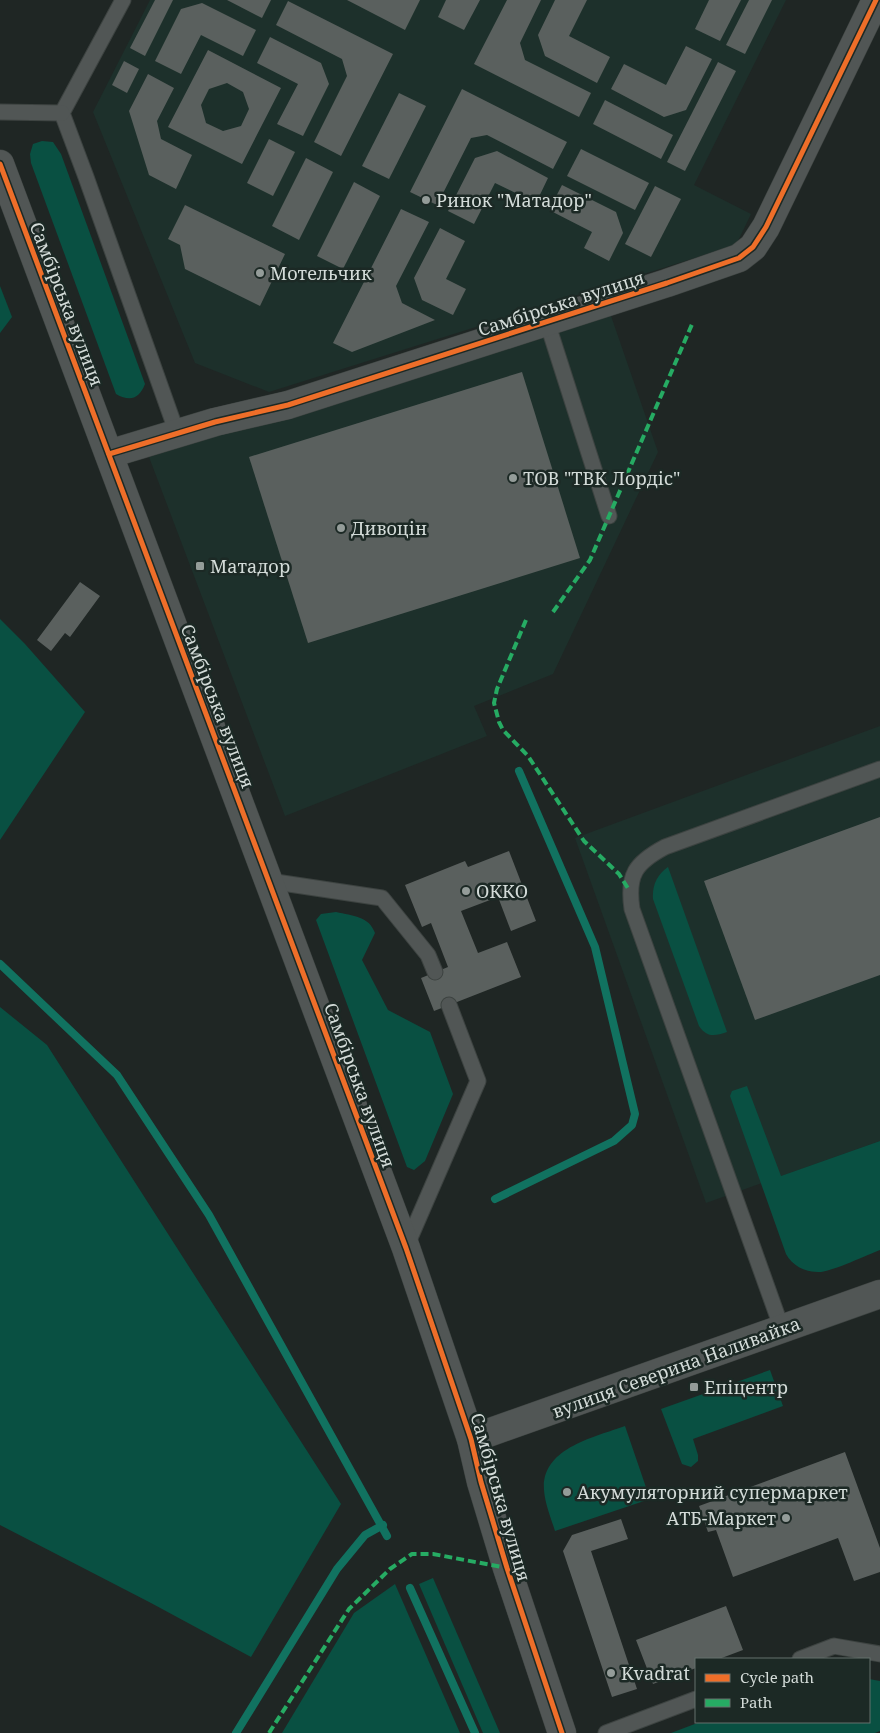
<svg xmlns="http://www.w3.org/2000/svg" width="880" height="1733" viewBox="0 0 880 1733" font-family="'Noto Serif',serif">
	<rect width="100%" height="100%" fill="#1f2624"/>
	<g fill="#1d302b">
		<polygon points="150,0 786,0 694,185 751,214 736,245 269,392 195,363 93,112"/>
		<polygon points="610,313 658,452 553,674 474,706 487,736 285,816 149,457"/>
		<polygon points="880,726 880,1141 706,1203 575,838"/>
	</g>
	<g fill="#095042">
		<path d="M42,141L53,142L61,154L145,384C139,399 130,402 116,394L31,163L30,154L33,144Z"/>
		<polygon points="0,286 12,317 0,333"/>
		<polygon points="0,619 25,644 85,712 0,840"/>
		<path d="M668,867L727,1032C715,1036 707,1038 699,1026L653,899C652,885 657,875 668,867Z"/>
		<path d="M336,912C353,916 369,916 375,933L362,960L388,1010L430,1032L453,1094L425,1161L414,1170L407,1167L316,920L321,914Z"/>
		<polygon points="0,1007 47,1045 341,1504 251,1657 151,1603 0,1525"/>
		<path d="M747,1086L781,1176L880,1141V1250C867,1255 829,1273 818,1272C804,1272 792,1265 786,1254L730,1096L732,1091Z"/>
		<polygon points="770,1370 783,1406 693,1439 698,1455 698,1461 691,1467 682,1464 661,1409"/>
		<path d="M625,1426L650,1499L555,1531C551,1518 545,1504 544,1490C541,1448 595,1437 625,1426Z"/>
		<polygon points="433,1578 500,1733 483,1733 419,1584"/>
		<polygon points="395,1584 460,1733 282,1733 354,1613"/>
		<polygon points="869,1679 880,1681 880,1731 875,1733 671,1733 700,1722 869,1722"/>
	</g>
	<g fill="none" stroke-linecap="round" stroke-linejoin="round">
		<g stroke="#117260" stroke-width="8">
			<polyline points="0,964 117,1075 209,1215 387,1536"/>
			<polyline points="495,1199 614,1141 632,1125 635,1114 595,947 519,771"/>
			<polyline points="410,1588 475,1733"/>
			<polyline points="236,1733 337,1569 365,1535 383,1525"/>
		</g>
	</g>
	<g fill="#5a605e" fill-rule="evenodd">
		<polygon points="155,0 173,0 145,56 130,48"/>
		<polygon points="227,0 271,0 262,18"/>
		<polygon points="347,0 420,0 405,30"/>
		<polygon points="446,0 480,0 464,30 438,17"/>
		<polygon points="507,0 541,0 520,43 525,60 591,93 579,117 474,64"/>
		<polygon points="555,0 587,0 569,36 610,57 597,83 545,56 538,35"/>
		<polygon points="709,0 741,0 720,41 695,29"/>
		<polygon points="749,0 772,0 745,54 726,45"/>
		<polygon points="288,1 393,54 341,156 314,142 347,76 342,59 276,25"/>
		<polygon points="202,3 256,30 243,56 201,35 181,74 155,61 181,9"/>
		<polygon points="270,37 321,63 329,84 303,136 277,124 298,84 257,63"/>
		<polygon points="686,46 712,59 686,110 664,117 611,89 624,64 666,85"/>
		<path d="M208,50L281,88L242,164L168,127ZM227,83L243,92L249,109L241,126L223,131L206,123L201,105L209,89Z"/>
		<polygon points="124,61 139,69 127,93 112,85"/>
		<polygon points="718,62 736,71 685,171 667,162"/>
		<polygon points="148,74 174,88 157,121 161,139 192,155 176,189 149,175 129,111"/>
		<polygon points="462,89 567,142 553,169 487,135 471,138 437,205 410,192"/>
		<polygon points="399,93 426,106 389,179 362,166"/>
		<polygon points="605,100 673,135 661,159 593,124"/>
		<polygon points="269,139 295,152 273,196 247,183"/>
		<polygon points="581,149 649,183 635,210 567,176"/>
		<polygon points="497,151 548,178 536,203 495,183 474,224 448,211 475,158"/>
		<polygon points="306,158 333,172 299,240 272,226"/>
		<polygon points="354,182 380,196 343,269 317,256"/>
		<polygon points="562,185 616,212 623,233 609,261 584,248 592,232 549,210"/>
		<polygon points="655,186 681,199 651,257 625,244"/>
		<polygon points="185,205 285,254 260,306 185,269 180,245 168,239"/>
		<polygon points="401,209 429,222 396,286 402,303 435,320 352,352 333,343"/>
		<polygon points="440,228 465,241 446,279 466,289 453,315 422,300 414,278"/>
		<polygon points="522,372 580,558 308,643 249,457"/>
		<polygon points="80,582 100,596 70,637 65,633 51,651 37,640"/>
		<polygon points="880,817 880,975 755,1020 704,881"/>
		<polygon points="509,851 536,921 511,931 498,897 461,911 478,953 507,942 521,977 434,1011 421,978 448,967 431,923 422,927 405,885 465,861 468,867"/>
		<polygon points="845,1452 880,1548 880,1572 854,1581 838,1538 733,1577 716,1530 708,1532 699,1506"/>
		<polygon points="621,1519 628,1539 591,1551 637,1689 612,1697 563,1551 572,1535"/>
		<polygon points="726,1606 743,1650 719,1659 696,1659 696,1668 653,1684 636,1640"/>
	</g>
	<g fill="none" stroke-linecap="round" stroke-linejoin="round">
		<g stroke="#3d4341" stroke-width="17">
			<g id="service">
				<polyline points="123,0 62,113 86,177 177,433"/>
				<polyline points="0,112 62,113"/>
				<polyline points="547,322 609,516"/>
				<polyline points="269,881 382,898 428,955 435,972"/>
				<polyline points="406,1247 478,1081 449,1005"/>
				<path d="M782,1329L632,909C627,875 635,863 665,847L880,769"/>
				<polyline points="800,1659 834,1646 880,1654"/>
				<polyline points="606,1733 696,1699"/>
			</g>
		</g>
		<g stroke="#3d4341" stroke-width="29">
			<polyline id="minor" points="109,454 215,422 288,405 667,283 739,258 753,247 766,227 876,0"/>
		</g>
		<g stroke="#3d4341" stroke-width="29">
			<polyline id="tertiary" points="471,1439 880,1294"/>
		</g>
		<g stroke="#3d4341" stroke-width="29">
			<polyline id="secondary" points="0,164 406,1248 471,1439 481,1482 507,1568 562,1733"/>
		</g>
		<use href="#service" stroke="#515655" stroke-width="15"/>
		<use href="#minor" stroke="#515655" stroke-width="28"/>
		<use href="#tertiary" stroke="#515655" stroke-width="28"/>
		<use href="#secondary" stroke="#515655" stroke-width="28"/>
		<g stroke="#26ab63" stroke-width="4" stroke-dasharray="8 4" stroke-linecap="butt">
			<polyline points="553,612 590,560 693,322"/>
			<polyline points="526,620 497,689 494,703 499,722 503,730 528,756 584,841 619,874 629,890"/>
			<polyline points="269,1733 349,1609 390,1569 412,1554 433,1554 507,1568"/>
		</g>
		<g stroke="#1c2925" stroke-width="8">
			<g id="cycleway">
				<polyline points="0,164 406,1248 471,1439 481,1482 507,1568 562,1733"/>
				<polyline points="109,454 215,422 288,405 667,283 739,258 753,247 766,227 876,0"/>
			</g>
		</g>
		<use href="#cycleway" stroke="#ee6e29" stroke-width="5"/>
	</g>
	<g fill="#949c99" stroke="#1c2925" stroke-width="2">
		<circle cx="426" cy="200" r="5"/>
		<circle cx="260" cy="273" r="5"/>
		<circle cx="513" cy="478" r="5"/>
		<circle cx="341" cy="528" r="5"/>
		<rect x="195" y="561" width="10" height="10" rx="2.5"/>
		<circle cx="466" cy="891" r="5"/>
		<rect x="689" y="1382" width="10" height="10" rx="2.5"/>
		<circle cx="567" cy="1492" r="5"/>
		<circle cx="786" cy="1518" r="5"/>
		<circle cx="611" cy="1673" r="5"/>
	</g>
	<g text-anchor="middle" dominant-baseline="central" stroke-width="5" stroke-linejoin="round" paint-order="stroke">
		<g font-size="18" fill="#d3dbd8" stroke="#1c2925" text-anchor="start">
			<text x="436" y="200">Ринок "Матадор"</text>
			<text x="270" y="273">Мотельчик</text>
			<text x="523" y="478">ТОВ "ТВК Лордіс"</text>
			<text x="351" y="528">Дивоцін</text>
			<text x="210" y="566">Матадор</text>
			<text x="476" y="891">ОККО</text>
			<text x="704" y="1387">Епіцентр</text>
			<text x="577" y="1492">Акумуляторний супермаркет</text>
			<text x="776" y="1518" text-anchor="end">АТБ-Маркет</text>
			<text x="621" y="1673">Kvadrat</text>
		</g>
		<g font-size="18" fill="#d3dbd8" stroke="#1c2925">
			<text transform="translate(561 303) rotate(-18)">Самбірська вулиця</text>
			<text transform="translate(67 304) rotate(69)">Самбірська вулиця</text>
			<text transform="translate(218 706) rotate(69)">Самбірська вулиця</text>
			<text transform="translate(360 1085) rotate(70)">Самбірська вулиця</text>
			<text transform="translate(676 1367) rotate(-20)">вулиця Северина Наливайка</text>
			<text transform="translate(501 1497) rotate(74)">Самбірська вулиця</text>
		</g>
	</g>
	<rect x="695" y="1658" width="175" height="65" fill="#1c2925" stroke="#65706d"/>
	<rect x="705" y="1674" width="25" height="8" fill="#ee6e29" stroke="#65706d"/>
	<text x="740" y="1683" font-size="15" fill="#d3dbd8">Cycle path</text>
	<rect x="705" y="1699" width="25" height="8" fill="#26ab63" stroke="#65706d"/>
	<text x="740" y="1708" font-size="15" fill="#d3dbd8">Path</text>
</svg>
